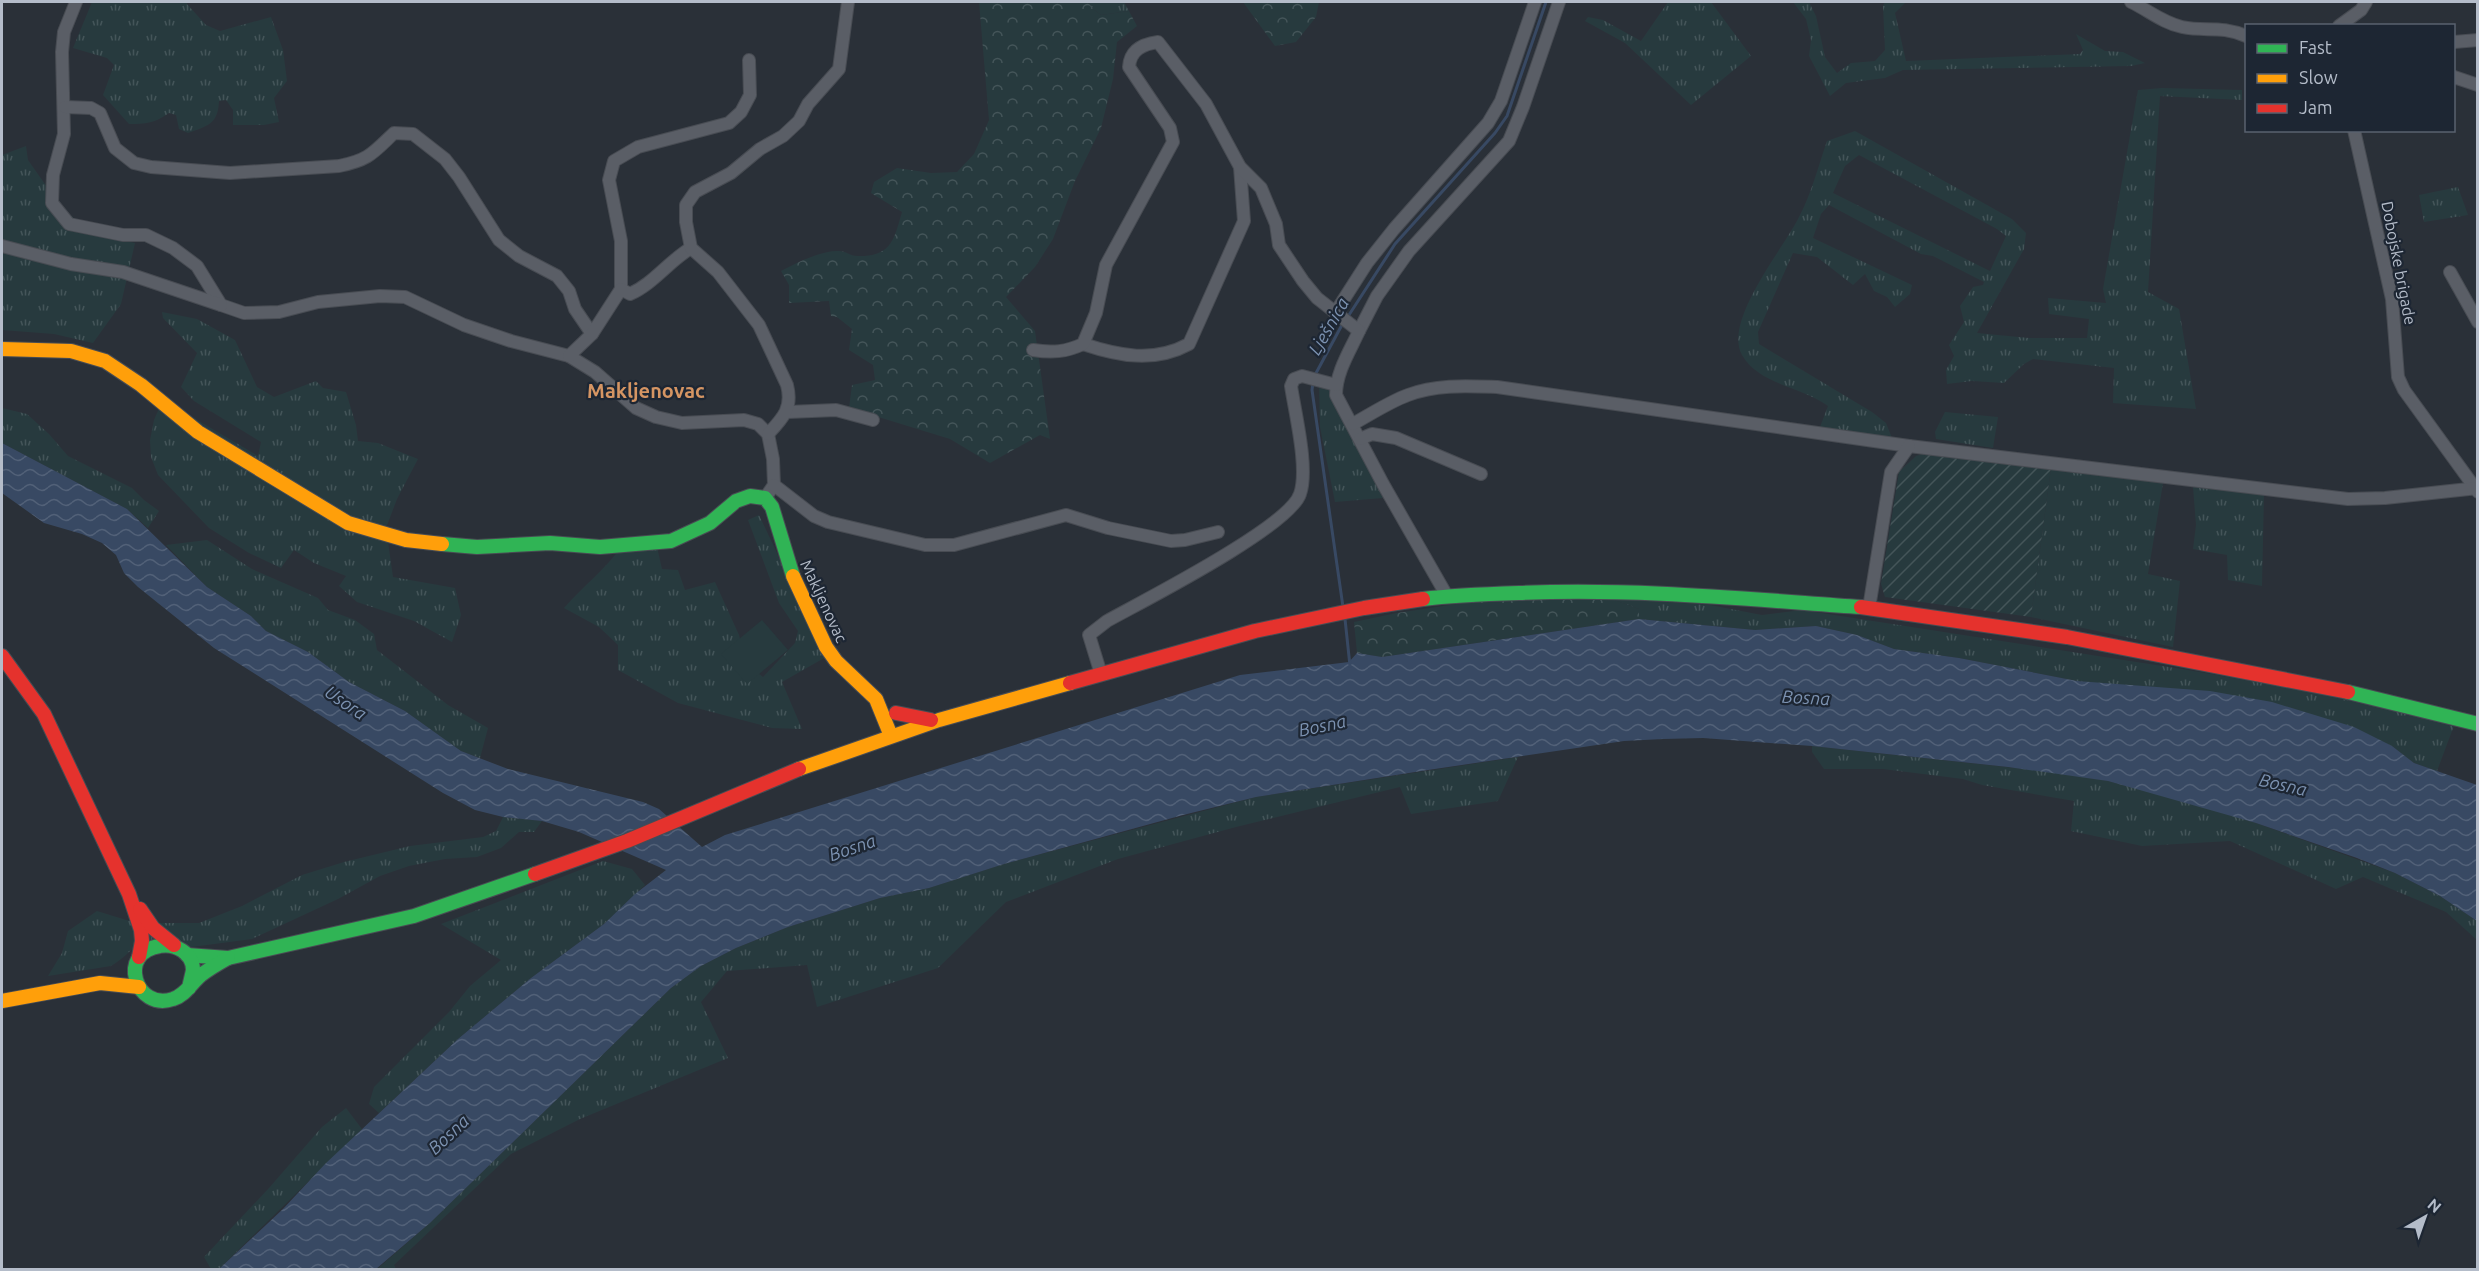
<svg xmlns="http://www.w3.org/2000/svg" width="2479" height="1271" viewBox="0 0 2479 1271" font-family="Ubuntu,sans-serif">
	<defs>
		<pattern id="grass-tufts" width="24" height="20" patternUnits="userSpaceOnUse" patternTransform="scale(1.5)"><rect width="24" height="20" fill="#273a3e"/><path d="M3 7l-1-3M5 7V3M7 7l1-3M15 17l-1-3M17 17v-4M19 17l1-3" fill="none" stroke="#445559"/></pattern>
		<pattern id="forest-crowns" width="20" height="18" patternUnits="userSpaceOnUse" patternTransform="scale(1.5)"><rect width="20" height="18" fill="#273a3e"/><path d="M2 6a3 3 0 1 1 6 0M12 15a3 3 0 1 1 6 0" fill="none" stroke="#445559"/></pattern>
		<pattern id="garden-furrows" width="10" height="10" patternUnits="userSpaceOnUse" patternTransform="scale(1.5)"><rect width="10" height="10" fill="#273a3e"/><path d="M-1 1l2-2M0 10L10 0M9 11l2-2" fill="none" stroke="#445559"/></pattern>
		<pattern id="water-waves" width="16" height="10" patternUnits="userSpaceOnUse" patternTransform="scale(1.5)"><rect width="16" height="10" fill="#384963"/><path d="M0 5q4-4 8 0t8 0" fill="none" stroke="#526178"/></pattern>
	</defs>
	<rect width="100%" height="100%" fill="#2a3038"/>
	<g fill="url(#grass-tufts)" fill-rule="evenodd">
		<path d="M92,2H187V4L206,25L220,31L271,17L283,50L287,81L274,98L279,122L264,125H233V110L226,100L219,101C218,124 208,126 188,133L179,129L176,115L169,113C155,123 146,124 129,124L103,95L114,65L107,58L73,48Z"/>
		<polygon points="1088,2 1124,2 1129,11 1101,15 1093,9"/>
		<polygon points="1668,2 1711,2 1751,56 1691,105 1625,43 1585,21 1588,17 1603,20 1641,41"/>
		<polygon points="1793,2 1809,2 1816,16 1825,57 1837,73 1851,63 1875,61 1885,50 1883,6 1885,2 1906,2 1895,13 1906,61 2080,54 2083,50 2076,34 2105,51 2123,52 2145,63 2131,66 1903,70 1885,78 1846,83 1830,96 1809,56 1811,40 1806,19"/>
		<path d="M2162,88L2242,90V100L2160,96L2148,292L2179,309L2196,409L2113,403L2114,368L2033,359L2024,364L2004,383L1972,381L1947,384L1946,370L1954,356L1949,345L1964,322L1960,306L1973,287L1983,285L1984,282L1933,256L1921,254L1829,205L1821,214L1813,238L1912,285L1910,294L1895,307L1887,297L1874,291L1865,274L1853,285L1817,257L1793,253L1758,332L1759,344L1872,412L1886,423L1892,438L1820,427L1828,406C1803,387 1759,385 1742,355C1723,322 1782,250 1798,219C1811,195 1818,167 1827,141L1855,131L2012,219L2026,233L2024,249L1977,333L2029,338H2087L2089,319L2049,314L2048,298L2106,303L2103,289L2138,90ZM1859,155L1997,229L2006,236L1990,271L1833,193L1845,166Z"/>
		<polygon points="26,146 28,160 59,204 78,222 95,234 135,243 121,304 93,343 54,334 2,330 2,155"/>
		<polygon points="2458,187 2468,215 2424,222 2419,195"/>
		<polygon points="162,312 197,319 235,340 257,387 274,397 316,381 323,388 346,392 356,425 358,441 378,443 418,459 397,499 386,528 393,577 455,588 461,615 452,642 414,621 357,602 339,586 346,576 314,563 294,550 281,568 249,553 209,528 158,475 151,457 150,440 154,420 164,397 199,421 258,456 261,442 194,401 181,387 197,353 163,318"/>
		<polygon points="1319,386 1328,389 1332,395 1336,410 1349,428 1383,498 1335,502 1320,427"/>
		<polygon points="2,408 27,414 49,434 68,456 132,488 144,500 159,511 148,528 127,509 2,443"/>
		<polygon points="1945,412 1998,417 1993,448 1936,439 1935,432"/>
		<polygon points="2051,468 2163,483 2148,574 2180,581 2173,647 2031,617"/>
		<polygon points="2193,487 2264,495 2262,586 2228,580 2227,555 2193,549 2196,525"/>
		<path d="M759,515L826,657L782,682L802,729L772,728L678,703L618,670V645L599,627L564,608C584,585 605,570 622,546L657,547L662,569L678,570L685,590L715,582L739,635L746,663L763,677L795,643L798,631L779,603L748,520Z"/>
		<polygon points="207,540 252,569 318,598 328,610 355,620 374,634 377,650 448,705 488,728 480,758 461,751 405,711 349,682 308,652 266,631 251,616 207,587 166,545"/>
		<polygon points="1609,598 1710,605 1762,615 1802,610 2188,670 2289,688 2455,723 2437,771 2414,763 2392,746 2117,686 2077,681 1959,658 1894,649 1857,635 1816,626 1755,630 1639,619 1639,609"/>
		<polygon points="1812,746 2061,773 2108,781 2191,803 2256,823 2395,873 2440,896 2477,921 2477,940 2446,912 2363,877 2336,889 2230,841 2142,846 2071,831 2074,801 1982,785 1963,779 1883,769 1824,769 1812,752"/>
		<polygon points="1518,757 1498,801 1411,814 1400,787 1236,827 1118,859 1006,902 938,968 817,1007 807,965 727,971 701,1002 728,1058 580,1119 511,1154 394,1265 396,1269 376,1270 431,1222 671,988 701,966 736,948 788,927 880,898 929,888 1004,864 1256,797"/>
		<path d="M503,817L542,821L534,832H519L501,848L477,857L445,859L409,866L380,876L338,899L252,939L184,948L140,943C130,950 122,960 111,966L48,976L62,953L68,931L97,911L136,923H199L242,906L302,875L344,862L410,846L483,837L496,831Z"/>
		<polygon points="603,861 632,869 645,885 604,924 531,978 458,1039 379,1113 369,1104 374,1087 449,1012 470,986 501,960 441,924"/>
		<polygon points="346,1108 362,1129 219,1269 211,1269 204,1257 269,1188 322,1127"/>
	</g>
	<g fill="url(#forest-crowns)">
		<path d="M979,2H1088L1093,9L1101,15L1129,11L1137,26L1117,42L1113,79L1101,128L1075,181L1053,239L1035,267L1006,297L1035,331L1050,439L1040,435L990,463L950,439L849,408L852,385L875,380L873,365L849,350L852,329L837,317L831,316L829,301L789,303V285L781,271C796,263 822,250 839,251C845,251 851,256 857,256C892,257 894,239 902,212L871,193L874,182L897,168L931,173L957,172L974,154L989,120Z"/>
		<polygon points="1243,2 1319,2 1316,17 1296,42 1275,46"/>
		<polygon points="1609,598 1639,609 1639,619 1382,657 1357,653 1354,622 1397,613 1470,602"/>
	</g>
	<polygon fill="url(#garden-furrows)" points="1925,453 2051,468 2031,617 1885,597 1881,584 1899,472 1916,456"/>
	<polygon fill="#273a3e" points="762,620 788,650 747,684 721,654"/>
	<polygon fill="url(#water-waves)" points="2,443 127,509 207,587 251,616 266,631 308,652 349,682 405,711 461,751 508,769 643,802 659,809 702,847 725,835 1240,675 1349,662 1357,653 1382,657 1639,619 1755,630 1816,626 1857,635 1894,649 1959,658 2077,681 2210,691 2272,702 2354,727 2392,746 2414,763 2477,785 2477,921 2440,896 2395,873 2357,858 2256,823 2108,781 2008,767 1812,746 1703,738 1663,739 1624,741 1428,770 1256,797 1183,815 1004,864 929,888 880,898 788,927 736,948 701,966 671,988 431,1222 376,1269 219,1269 283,1209 325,1164 458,1039 531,978 604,924 635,894 666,870 579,832 542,821 503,817 475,810 443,793 214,648 138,587 124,573 116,555 102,543 82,534 44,523 2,493"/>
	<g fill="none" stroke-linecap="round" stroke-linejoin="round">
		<g stroke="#384963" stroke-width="3">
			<polyline points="1347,318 1395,244 1495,133 1507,116 1546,2"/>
			<polyline points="1315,375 1343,323"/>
			<polyline points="1313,382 1312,390 1343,607"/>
			<polyline points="1345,619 1350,666"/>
		</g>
		<g stroke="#484c53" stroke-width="14">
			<g id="street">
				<polyline points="76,2 64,32 62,52 64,134 53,175 52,203 69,224 123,235 146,235 173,248 197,266 221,305 244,313 279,312 318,302 380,296 405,297 464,325 511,341 569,356 595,372 636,408 656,417 682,423 744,420 758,424 768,434 773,459 774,485 765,498"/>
				<path d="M2131,2C2148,10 2163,23 2182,27C2206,32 2220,25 2246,36"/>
				<polyline points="2339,26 2361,10 2366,2"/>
				<polyline points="2454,42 2478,40"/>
				<polyline points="2454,77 2478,85"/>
				<path d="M65,107L91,108L100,113L115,148L134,163L151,167L230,173L339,166C369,160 373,153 394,133L413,134L445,159L459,177L499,240L519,256L557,276L569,291L575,309L592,334"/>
				<polyline points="2354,130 2392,299 2398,377 2404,390 2478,492"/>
				<polyline points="2,246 71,264 123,272 221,305"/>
				<polyline points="2450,272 2478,322"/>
				<polyline points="621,289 621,241 609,180 614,161 638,147 729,123 741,112 750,95 749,60"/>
				<polyline points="1335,313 1367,263 1394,229 1488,123 1501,101 1535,2"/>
				<polyline points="1359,331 1377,296 1409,251 1509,141 1523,107 1559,2"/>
				<path d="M1083,344C1119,356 1154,363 1189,344L1244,221L1240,167"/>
				<path d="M1033,350C1052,353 1066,352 1083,344L1096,313L1106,265L1173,142L1170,128L1129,67C1130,50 1143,44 1158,42L1206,104L1240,167L1261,188L1276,224L1279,245L1303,281L1317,298L1359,331C1350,351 1336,372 1336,395L1383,484L1447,596"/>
				<path d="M569,356L592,334L621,289L630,294C653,284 669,261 691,248"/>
				<polyline points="788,412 836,410 873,420"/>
				<path d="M1353,424C1371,414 1389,402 1408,395C1436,384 1468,386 1497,387L1909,446L2348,499L2385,498L2478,488"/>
				<path d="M768,434C783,418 793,408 787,385L759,325L718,272L691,248L686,222V205L695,192L731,173L760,149L783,136L799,121L808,104L839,69L848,2"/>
				<polyline points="1360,439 1372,434 1396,438 1481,474"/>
				<polyline points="774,485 814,516 828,522 925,545 954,545 1066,515 1108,528 1171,541 1185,540 1218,532"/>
				<polyline points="1869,608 1891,472 1909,446"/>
				<path d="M1101,674L1089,635L1107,621C1143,601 1289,527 1300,494C1309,469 1295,413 1291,386L1294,379L1302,376L1336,385"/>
			</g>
		</g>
		<g stroke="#484c53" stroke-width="16">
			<g id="fast">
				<polyline points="442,544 477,547 550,543 600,547 671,541 710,523 736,501 750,496 765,498 772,507 793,576"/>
				<path d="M1423,599C1455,595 1487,594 1519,593C1633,588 1746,599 1861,607"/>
				<polyline points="2348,692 2478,724"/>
				<polyline points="187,955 228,958 414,916 535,874"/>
				<path d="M189,988C190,982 192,976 193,970C193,953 175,943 160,946C116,952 136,1012 173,999C186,995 191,983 201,975C209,969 219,963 228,958"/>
			</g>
		</g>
		<g stroke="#484c53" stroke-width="16">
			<g id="slow">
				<polyline points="2,349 71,351 105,361 141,385 198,432 348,523 406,540 442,544"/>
				<polyline points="793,576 826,647 836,661 876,699 891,736"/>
				<polyline points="799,769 939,720 1070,683"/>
				<polyline points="2,1001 100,983 139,987"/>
			</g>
		</g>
		<g stroke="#484c53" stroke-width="16">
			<g id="jam">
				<polyline points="1861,607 2067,637 2348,692"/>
				<polyline points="2,656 44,714 129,894 141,930 142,941 139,957"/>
				<polyline points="1070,683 1255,631 1364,608 1423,599"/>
				<polyline points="896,713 931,720"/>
				<polyline points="535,874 627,841 799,769"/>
				<polyline points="140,909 153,928 174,945"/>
			</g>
		</g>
		<use href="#street" stroke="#5a5e66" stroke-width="12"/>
		<use href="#fast" stroke="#30b455" stroke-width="14"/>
		<use href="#slow" stroke="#ff9f0a" stroke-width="14"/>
		<use href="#jam" stroke="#e5322d" stroke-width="14"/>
	</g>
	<g text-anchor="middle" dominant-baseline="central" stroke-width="4.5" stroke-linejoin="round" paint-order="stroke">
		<g font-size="16" fill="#b4bcc9" stroke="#1d2633">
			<text transform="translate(2399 263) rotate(79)">Dobojske brigade</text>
			<text transform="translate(824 601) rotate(65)">Makljenovac</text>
		</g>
		<g font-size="18" font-style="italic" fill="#7c92b1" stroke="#1d2633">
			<text transform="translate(1328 326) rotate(-60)">Lješnica</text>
			<text transform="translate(1806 697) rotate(3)">Bosna</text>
			<text transform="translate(346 702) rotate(34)">Usora</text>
			<text transform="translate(1322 725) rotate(-12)">Bosna</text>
			<text transform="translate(2283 784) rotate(13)">Bosna</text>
			<text transform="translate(852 847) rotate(-19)">Bosna</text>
			<text transform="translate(448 1134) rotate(-43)">Bosna</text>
		</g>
		<g font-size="20" font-weight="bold" fill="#d59563" stroke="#1d2633">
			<text x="646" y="390">Makljenovac</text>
		</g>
	</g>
	<rect width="2479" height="1271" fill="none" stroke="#b4bcc9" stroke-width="6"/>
	<rect x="2245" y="24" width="210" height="108" fill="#1d2633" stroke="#59626f" stroke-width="1.5"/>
	<rect x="2257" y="44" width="30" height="9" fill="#30b455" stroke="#59626f" stroke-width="1.5"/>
	<text x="2299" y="54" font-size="18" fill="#b4bcc9">Fast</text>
	<rect x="2257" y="74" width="30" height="9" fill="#ff9f0a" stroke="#59626f" stroke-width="1.5"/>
	<text x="2299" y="84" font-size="18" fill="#b4bcc9">Slow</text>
	<rect x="2257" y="104" width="30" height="9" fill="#e5322d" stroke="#59626f" stroke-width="1.5"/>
	<text x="2299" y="114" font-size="18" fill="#b4bcc9">Jam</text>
	<g transform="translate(2425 1217) rotate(40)" stroke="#1d2633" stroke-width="4.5" paint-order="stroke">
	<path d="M0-4.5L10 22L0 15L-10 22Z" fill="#b4bcc9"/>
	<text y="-9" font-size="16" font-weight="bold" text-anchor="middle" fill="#b4bcc9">N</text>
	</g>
</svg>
